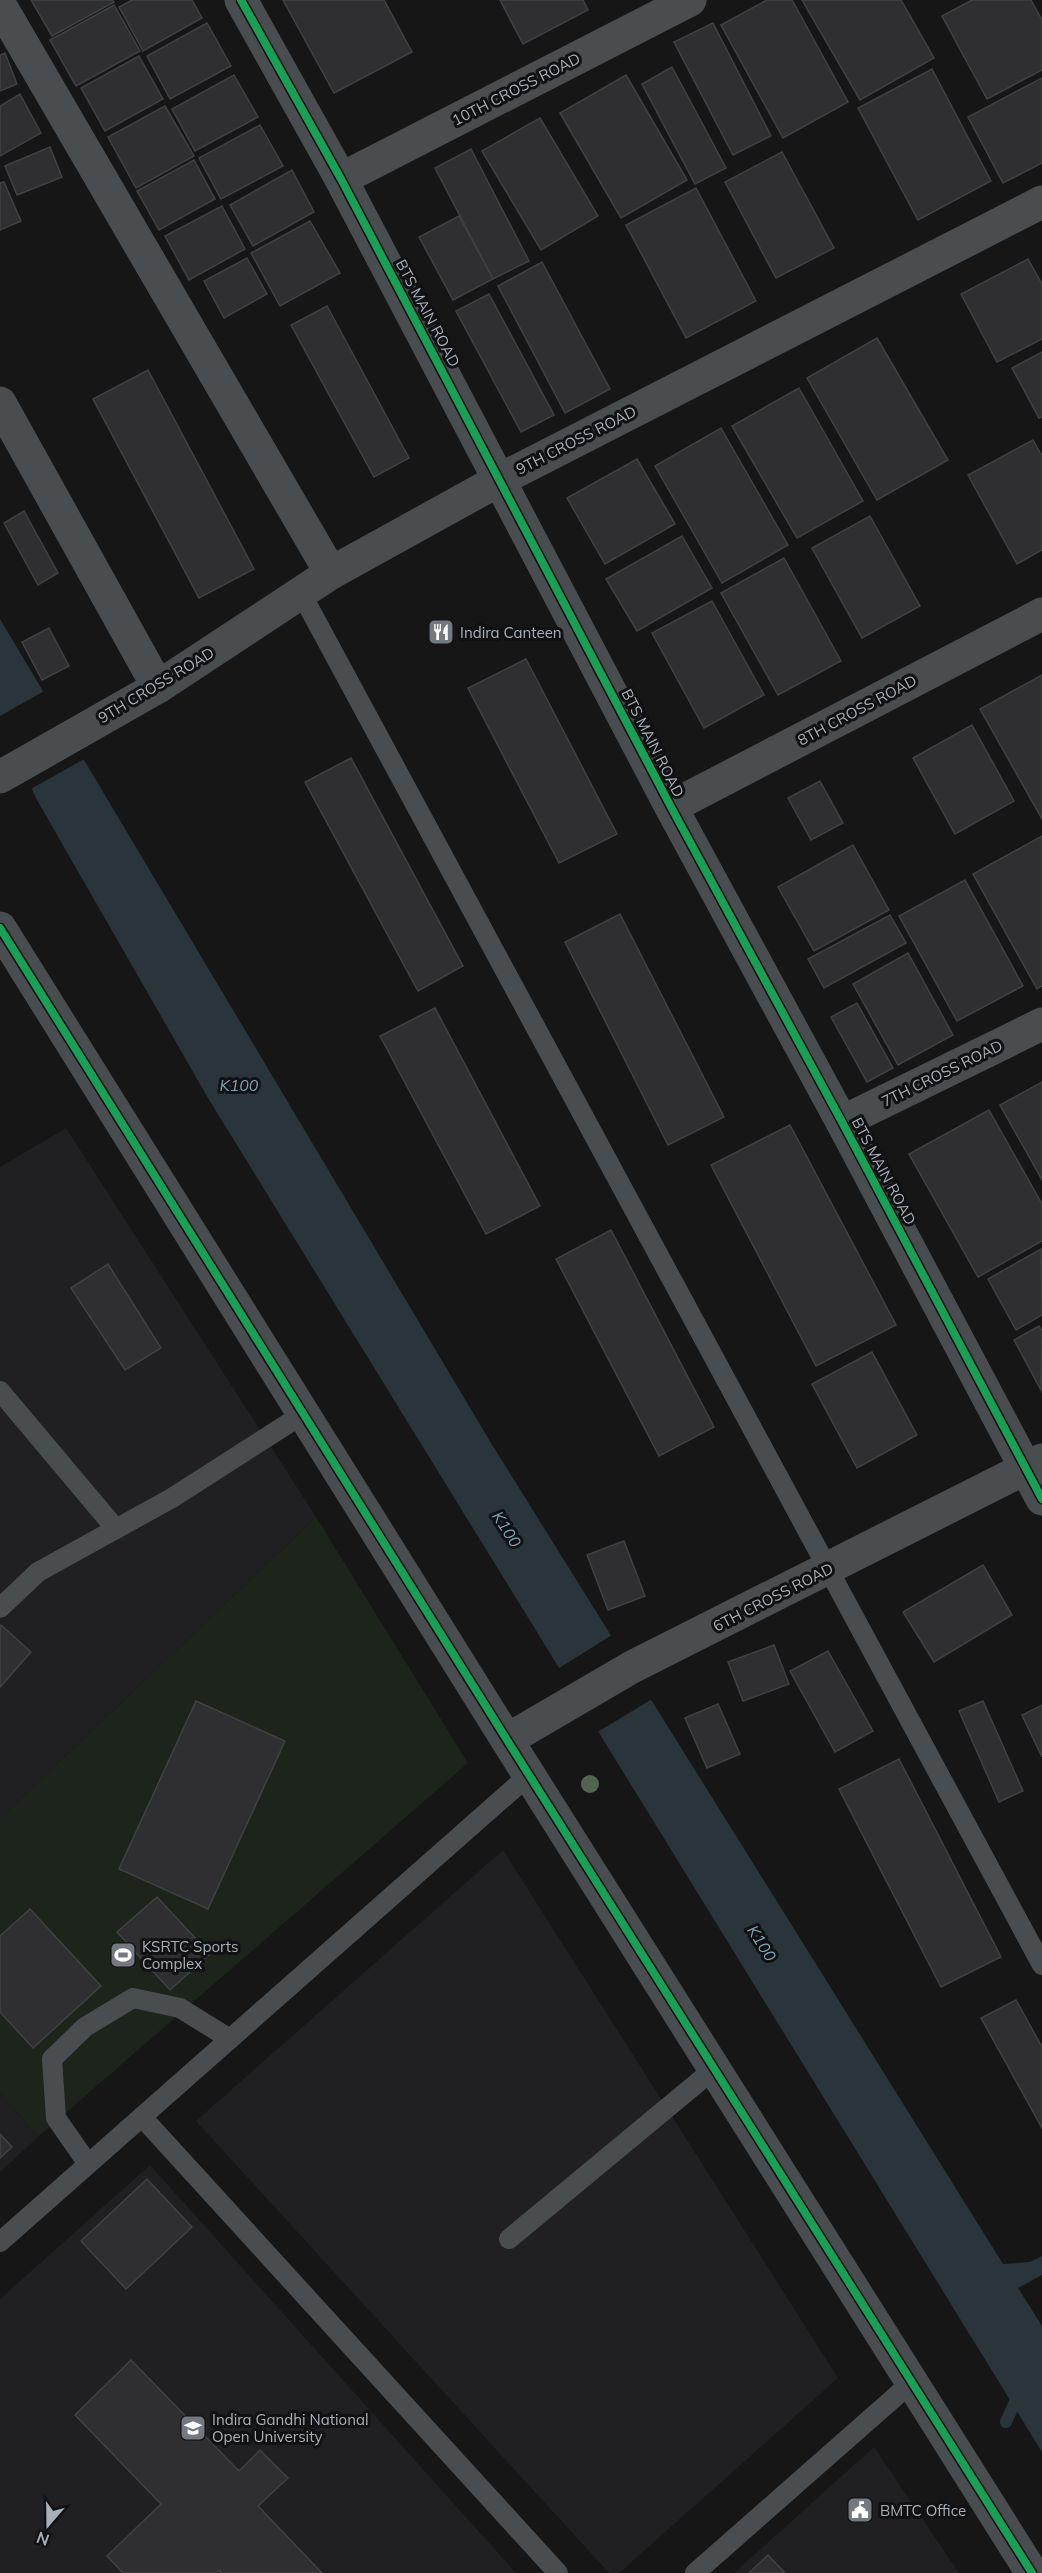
<svg xmlns="http://www.w3.org/2000/svg" width="1042" height="2573" viewBox="0 0 1042 2573" font-family="Mulish,sans-serif">
	<rect width="100%" height="100%" fill="#161617"/>
	<g fill="#202023">
		<polygon points="66,1128 316,1517 0,1818 0,1167"/>
		<polygon points="503,1850 838,2378 619,2573 609,2573 196,2121"/>
		<polygon points="0,2093 38,2137 0,2172"/>
		<polygon points="150,2165 516,2573 0,2573 0,2299"/>
		<polygon points="874,2447 959,2573 734,2573"/>
	</g>
	<polygon fill="#1c241c" points="316,1517 468,1763 38,2137 0,2093 0,1818"/>
	<polygon fill="#29353a" points="0,619 491,1443 1003,2264 1030,2262 1042,2256 1042,2275 1018,2288 1042,2326 1042,2452 208,1098 37,800 0,723"/>
	<g fill="#161617">
		<polygon points="46,690 86,758 29,790 0,729 0,716"/>
		<polygon points="612,1635 652,1699 596,1733 556,1670"/>
	</g>
	<g fill="none" stroke-linecap="round" stroke-linejoin="round">
		<polyline stroke="#29353a" stroke-width="12" points="1006,2422 1019,2393"/>
	</g>
	<g fill="#2f2f31" stroke="#3f4143" stroke-width="1.5">
		<polygon points="31,0 112,0 114,2 52,36"/>
		<polygon points="132,0 192,0 202,18 143,51 119,7"/>
		<polygon points="283,0 384,0 412,52 334,93"/>
		<polygon points="500,0 583,0 588,10 523,44"/>
		<polygon points="767,0 792,0 848,102 783,138 721,25"/>
		<polygon points="802,0 901,0 934,58 860,100"/>
		<polygon points="972,0 1031,0 1042,20 1042,70 987,99 942,16"/>
		<polygon points="114,5 140,51 76,86 50,40"/>
		<polygon points="207,23 231,66 170,99 147,56"/>
		<polygon points="713,23 771,136 733,155 674,42"/>
		<polygon points="5,53 17,84 0,91 0,55"/>
		<polygon points="139,56 163,99 105,131 81,88"/>
		<polygon points="672,67 726,168 695,184 642,84"/>
		<polygon points="932,69 991,181 918,220 858,108"/>
		<polygon points="234,75 258,117 195,151 172,109"/>
		<polygon points="626,75 687,180 621,218 560,113"/>
		<polygon points="1042,78 1042,163 1003,183 968,117"/>
		<polygon points="20,94 41,133 0,156 0,106"/>
		<polygon points="165,106 194,156 136,188 108,137"/>
		<polygon points="540,118 598,216 541,250 482,151"/>
		<polygon points="260,125 283,166 221,199 199,158"/>
		<polygon points="50,147 62,177 17,195 5,166"/>
		<polygon points="471,149 529,261 493,279 435,168"/>
		<polygon points="782,152 834,248 776,278 725,182"/>
		<polygon points="194,160 215,199 159,230 137,191"/>
		<polygon points="292,170 314,212 253,246 230,205"/>
		<polygon points="4,182 21,221 0,230 0,183"/>
		<polygon points="696,188 756,301 686,338 626,225"/>
		<polygon points="222,206 245,249 189,280 165,236"/>
		<polygon points="459,216 493,279 453,300 419,237"/>
		<polygon points="310,221 340,273 280,306 251,253"/>
		<polygon points="247,258 267,294 224,318 204,281"/>
		<polygon points="1028,259 1042,284 1042,339 997,362 961,294"/>
		<polygon points="542,262 610,389 565,413 498,286"/>
		<polygon points="489,294 554,415 521,432 456,311"/>
		<polygon points="327,306 409,458 374,477 291,325"/>
		<polygon points="877,338 948,460 877,500 807,378"/>
		<polygon points="1042,352 1042,417 1039,418 1012,368"/>
		<polygon points="148,370 254,569 199,598 93,399"/>
		<polygon points="799,388 863,501 797,538 732,426"/>
		<polygon points="721,428 788,545 722,583 655,466"/>
		<polygon points="1033,440 1042,456 1042,550 1017,564 968,475"/>
		<polygon points="637,459 675,524 605,564 567,498"/>
		<polygon points="24,511 58,573 38,585 4,523"/>
		<polygon points="870,516 920,606 862,638 812,548"/>
		<polygon points="682,536 712,588 637,631 606,579"/>
		<polygon points="784,558 841,661 778,695 721,593"/>
		<polygon points="712,601 764,695 704,728 652,633"/>
		<polygon points="49,628 69,666 42,680 22,642"/>
		<polygon points="526,659 617,834 559,863 468,688"/>
		<polygon points="1042,675 1042,819 980,709"/>
		<polygon points="972,725 1014,801 955,834 913,758"/>
		<polygon points="351,758 463,966 418,991 305,782"/>
		<polygon points="820,781 843,823 811,840 788,798"/>
		<polygon points="1042,836 1042,986 1037,989 973,874"/>
		<polygon points="853,845 889,910 814,951 778,887"/>
		<polygon points="965,880 1023,986 957,1021 899,916"/>
		<polygon points="620,914 724,1117 668,1145 565,942"/>
		<polygon points="890,915 906,943 824,988 808,959"/>
		<polygon points="908,953 953,1035 898,1065 853,984"/>
		<polygon points="857,1003 893,1068 867,1082 831,1017"/>
		<polygon points="435,1008 540,1206 486,1234 380,1036"/>
		<polygon points="1042,1082 1042,1180 1000,1105"/>
		<polygon points="989,1110 1042,1204 1042,1241 978,1277 909,1154"/>
		<polygon points="790,1125 896,1325 816,1366 711,1165"/>
		<polygon points="611,1230 714,1427 659,1456 556,1259"/>
		<polygon points="1041,1249 1042,1315 1016,1330 988,1279"/>
		<polygon points="108,1264 161,1348 125,1370 71,1288"/>
		<polygon points="1039,1326 1042,1331 1041,1390 1014,1340"/>
		<polygon points="872,1352 917,1435 857,1468 812,1384"/>
		<polygon points="624,1541 645,1596 608,1610 587,1555"/>
		<polygon points="983,1565 1012,1615 934,1662 903,1612"/>
		<polygon points="1,1625 31,1652 0,1687 0,1626"/>
		<polygon points="774,1645 789,1684 743,1701 728,1662"/>
		<polygon points="828,1651 873,1731 835,1752 790,1671"/>
		<polygon points="196,1701 285,1741 208,1909 119,1869"/>
		<polygon points="983,1701 1023,1791 999,1802 959,1711"/>
		<polygon points="718,1704 740,1754 707,1768 685,1718"/>
		<polygon points="1042,1705 1042,1757 1022,1715"/>
		<polygon points="899,1759 1001,1957 941,1987 839,1789"/>
		<polygon points="157,1897 210,1954 170,1990 117,1932"/>
		<polygon points="30,1909 101,1986 33,2048 0,2012 0,1936"/>
		<polygon points="1016,2000 1042,2047 1042,2128 981,2018"/>
		<polygon points="0,2134 12,2147 0,2158"/>
		<polygon points="147,2179 192,2227 126,2289 81,2241"/>
		<polygon points="131,2360 239,2471 260,2450 288,2478 258,2506 322,2573 221,2573 219,2570 216,2573 123,2573 107,2556 161,2504 75,2415"/>
		<polygon points="768,2555 785,2573 749,2573"/>
	</g>
	<g fill="none" stroke-linecap="round" stroke-linejoin="round">
		<g stroke="#4a4d50" stroke-width="20">
			<polyline points="301,593 1042,1965"/>
			<polyline points="0,1391 116,1529"/>
			<polyline points="0,1608 38,1572 172,1498 303,1414"/>
			<polyline points="142,2117 558,2573"/>
			<polyline points="88,2164 56,2118 52,2059 85,2027 133,1998 180,2008 230,2039"/>
			<polyline points="509,2239 714,2069"/>
			<polyline points="0,2242 529,1775"/>
			<polyline points="695,2573 912,2382"/>
		</g>
		<g stroke="#4a4d50" stroke-width="33">
			<polyline points="0,5 331,573"/>
			<polyline points="0,403 158,687"/>
			<polyline points="671,807 1042,614"/>
			<polyline points="842,1122 1042,1024"/>
			<polyline points="507,1740 632,1667 1042,1460"/>
		</g>
		<g stroke="#4a4d50" stroke-width="33">
			<polyline points="241,0 341,179 671,807 842,1122 1042,1499"/>
			<polyline points="341,179 690,0"/>
			<polyline points="0,777 158,687 331,573 501,479 1042,202"/>
			<polyline points="0,928 507,1740 1032,2573"/>
		</g>
		<g stroke="#111113" stroke-width="11">
			<g id="cycleway">
				<polyline points="241,0 341,179 671,807 842,1122 1042,1499"/>
				<polyline points="0,928 507,1740 1032,2573"/>
			</g>
		</g>
		<use href="#cycleway" stroke="#1a9f57" stroke-width="8"/>
	</g>
	<circle fill="#51654f" cx="590" cy="1784" r="9"/>
	<defs>
		<g id="restaurant-square" transform="scale(1.35)"><rect x="-9" y="-9" width="18" height="18" rx="4" fill="#747980" stroke="#111113"/><path d="M-5-6h1v4h1v-4h1v4h1v-4h1v5L-1.5 .5V6h-2V.5L-5-1ZM5-6V6H3V1.5H1.5Q1.5-4 5-6Z" fill="#fff"/></g>
		<g id="stadium-square" transform="scale(1.35)"><rect x="-9" y="-9" width="18" height="18" rx="4" fill="#747980" stroke="#111113"/><path d="M0-5a6.5 5 0 1 0 0 10a6.5 5 0 1 0 0-10ZM-3.5-1.8h7v3.6h-7Z" fill="#fff"/></g>
		<g id="university-square" transform="scale(1.35)"><rect x="-9" y="-9" width="18" height="18" rx="4" fill="#747980" stroke="#111113"/><path d="M0-5L7-2L0 1L-7-2ZM-4 1L0 2.5L4 1V4Q0 6-4 4Z" fill="#fff"/></g>
		<g id="civic-square" transform="scale(1.35)"><rect x="-9" y="-9" width="18" height="18" rx="4" fill="#747980" stroke="#111113"/><path d="M-.6-6.5H3V-4.5H.6V-3L4-1V1h2V6H-6V1h2V-1L-.6-3ZM-1.2 2.5V6h2.4V2.5Z" fill="#fff"/></g>
	</defs>
	<g fill-rule="evenodd">
		<use href="#restaurant-square" x="441" y="632"/>
		<use href="#stadium-square" x="123" y="1955"/>
		<use href="#university-square" x="193" y="2428"/>
		<use href="#civic-square" x="860" y="2510"/>
	</g>
	<g text-anchor="middle" dominant-baseline="central" stroke-width="6" stroke-linejoin="round" paint-order="stroke">
		<g font-size="15" fill="#a7afb9" stroke="#111113">
			<text transform="translate(516 89) rotate(-27)">10TH CROSS ROAD</text>
			<text transform="translate(428 313) rotate(62)">BTS MAIN ROAD</text>
			<text transform="translate(576 440) rotate(-27)">9TH CROSS ROAD</text>
			<text transform="translate(156 685) rotate(-31)">9TH CROSS ROAD</text>
			<text transform="translate(857 710) rotate(-28)">8TH CROSS ROAD</text>
			<text transform="translate(653 743) rotate(63)">BTS MAIN ROAD</text>
			<text transform="translate(942 1073) rotate(-26)">7TH CROSS ROAD</text>
			<text transform="translate(884 1171) rotate(62)">BTS MAIN ROAD</text>
			<text transform="translate(773 1597) rotate(-27)">6TH CROSS ROAD</text>
		</g>
		<g font-size="15" fill="#a7afb9" stroke="#111113" text-anchor="start">
			<text x="460" y="632">Indira Canteen</text>
			<text x="142" y="1946">KSRTC Sports<tspan x="142" dy="17">Complex</tspan></text>
			<text x="212" y="2419">Indira Gandhi National<tspan x="212" dy="17">Open University</tspan></text>
			<text x="880" y="2510">BMTC Office</text>
		</g>
		<g font-size="16" font-style="italic" fill="#7ba5b6" stroke="#111113">
			<text x="239" y="1085">K100</text>
			<text transform="translate(507 1529) rotate(58)">K100</text>
			<text transform="translate(762 1943) rotate(58)">K100</text>
		</g>
	</g>
	<g transform="translate(48 2525) rotate(200)" stroke="#111113" stroke-width="4.5" paint-order="stroke">
	<path d="M0-4.5L10 22L0 15L-10 22Z" fill="#a7afb9"/>
	<text y="-9" font-size="16" font-weight="bold" text-anchor="middle" fill="#a7afb9">N</text>
	</g>
</svg>
